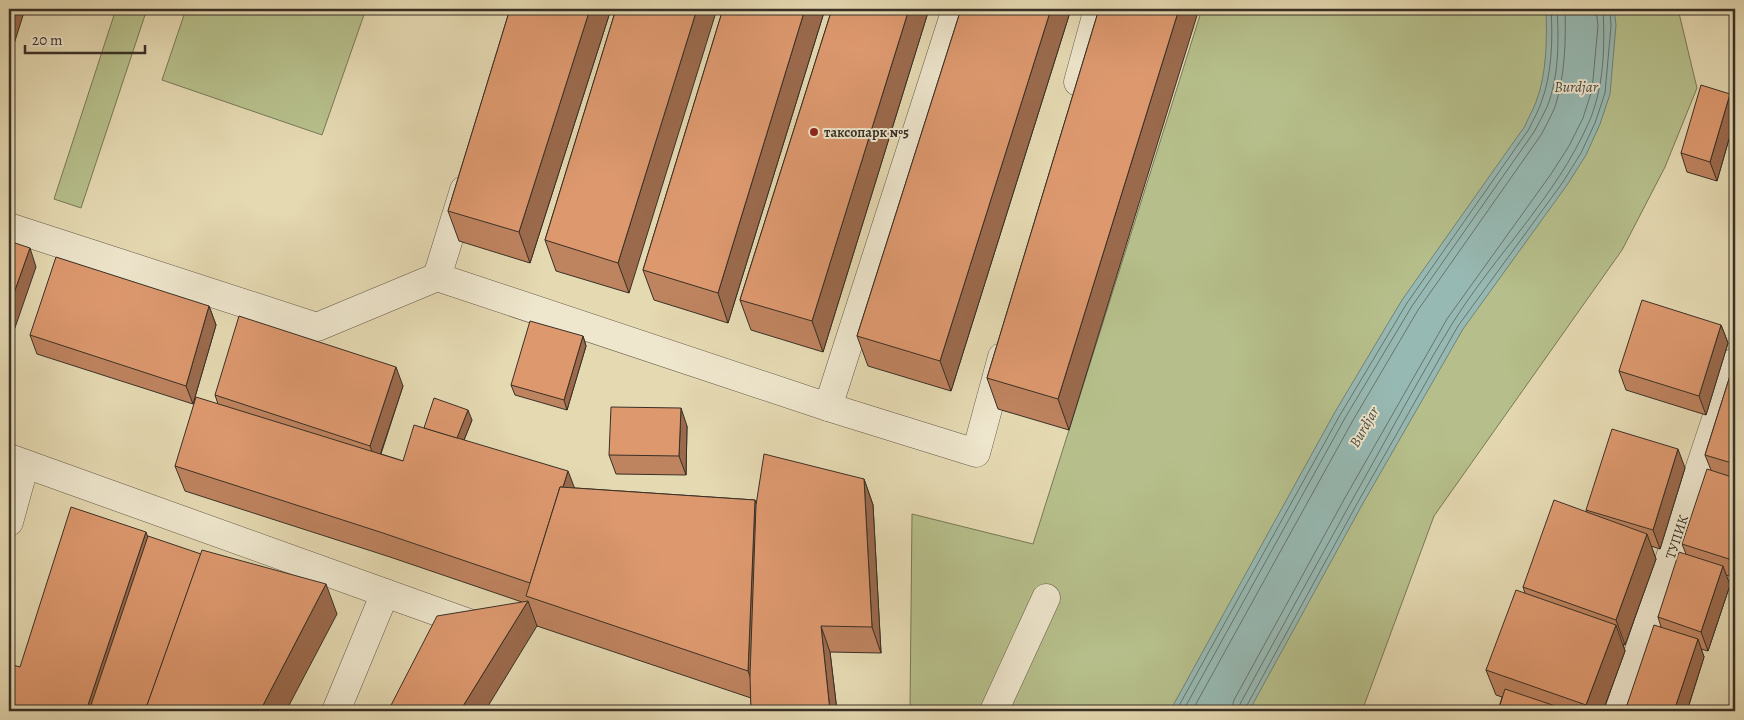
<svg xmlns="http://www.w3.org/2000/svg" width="1744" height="720" viewBox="0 0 1744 720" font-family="Alegreya,serif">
	<rect width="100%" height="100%" fill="#e5d9b2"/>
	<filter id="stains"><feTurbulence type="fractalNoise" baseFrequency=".004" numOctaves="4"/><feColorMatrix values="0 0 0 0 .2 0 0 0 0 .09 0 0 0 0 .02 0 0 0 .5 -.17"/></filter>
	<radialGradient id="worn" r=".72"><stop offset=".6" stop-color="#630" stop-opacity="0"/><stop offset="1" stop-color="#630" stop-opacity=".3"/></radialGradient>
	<g fill="#b6bf8b" stroke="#787858">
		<polygon points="116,9 147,9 81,208 54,199"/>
		<polygon points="186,9 366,9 322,135 162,80"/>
		<polygon points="1202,9 1678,9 1697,88 1665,167 1622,250 1434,516 1362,711 910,711 912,514 1033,544"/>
	</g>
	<path fill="#97b9b3" stroke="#71827b" d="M1546,9H1614L1616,25L1610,94L1600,124L1586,155L1567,185L1463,329L1362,505L1249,711H1170L1335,412L1402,300L1525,126C1528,118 1533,110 1536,102C1547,73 1547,39 1546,9Z"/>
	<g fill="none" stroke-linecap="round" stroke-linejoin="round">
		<g stroke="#68746c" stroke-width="1">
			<path d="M1176,711L1340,415L1407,303L1529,129C1533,120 1538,112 1541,103C1552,75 1553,39 1551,9"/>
			<path d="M1183,711L1345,418L1412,306L1534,132C1539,123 1543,115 1547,107C1559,77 1559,40 1557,9"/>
			<path d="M1192,711L1352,422L1418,310L1541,135C1546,126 1551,116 1555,107C1565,76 1566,41 1565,9"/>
			<polyline points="1231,711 1234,700 1346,496 1447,319 1551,174 1569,146 1583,118 1592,90 1598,26 1596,9"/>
			<path d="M1239,711L1240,704C1286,620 1332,536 1379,452C1403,409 1426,366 1452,324C1495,255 1556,197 1589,122C1604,87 1605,47 1603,9"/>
			<polyline points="1245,711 1246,707 1358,502 1458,326 1563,182 1581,153 1595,123 1605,93 1611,26 1610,9"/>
		</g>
		<g stroke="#645a49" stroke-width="29">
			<g id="minor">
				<polyline points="1078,82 1098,9"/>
				<polyline points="9,227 317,327 437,277 828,407 976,453 1002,357"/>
				<polyline points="437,277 464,190"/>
				<polyline points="828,407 956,9"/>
				<polyline points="9,458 477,626"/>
				<polyline points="9,522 25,464"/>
				<polyline points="336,711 385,593"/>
				<polyline points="994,711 1046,598"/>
				<polyline points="1619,711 1735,362"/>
			</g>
		</g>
		<use href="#minor" stroke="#eee6cd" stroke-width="28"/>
	</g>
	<g fill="#be835f" stroke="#393026">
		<polygon points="510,9 611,9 530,263 459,241 448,211"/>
		<polygon points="616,9 629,293 556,271 545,240"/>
		<polygon points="723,9 825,9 728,323 654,300 643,270"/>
		<polygon points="832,9 929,9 823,352 751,330 740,300"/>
		<polygon points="961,9 1071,9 951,391 868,366 857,336"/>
		<polygon points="1099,9 1069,430 998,409 987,378"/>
		<polygon points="1730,94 1735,107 1735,118 1717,181 1687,172 1681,153"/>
		<polygon points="209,306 216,325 193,404 37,354 30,335"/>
		<polygon points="1721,325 1728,343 1706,415 1626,390 1619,371"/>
		<polygon points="583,336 586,346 567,410 515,395 511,385"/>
		<polygon points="1735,360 1735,578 1726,575 1730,585 1708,651 1701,649 1704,657 1687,711 1624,711 1629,711 1627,705 1661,627 1658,617 1686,554 1682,544 1711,470 1705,455"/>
		<polygon points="403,386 381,454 403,461 424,428 472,420 464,440 575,488 755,500 756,505 864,479 873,505 881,653 830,652 837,711 751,711 751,698 537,626 522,602 390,557 185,491 175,466 218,404 215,395"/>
		<polygon points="687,426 686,475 616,474 609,455"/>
		<polygon points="1685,468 1660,549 1651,546 1656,559 1625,645 1623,644 1625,651 1603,711 1498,711 1502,697 1496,695 1486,670 1525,593 1523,587 1587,512 1586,510"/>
	</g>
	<g fill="#9b6a4d" stroke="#393026">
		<polygon points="9,9 25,9 9,60"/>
		<polygon points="590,9 611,9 530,263 519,232"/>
		<polygon points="697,9 717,9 629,293 618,263"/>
		<polygon points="805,9 825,9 728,323 718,293"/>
		<polygon points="909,9 929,9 823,352 812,321"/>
		<polygon points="1051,9 1071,9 951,391 940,361"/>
		<polygon points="1179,9 1199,9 1069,430 1058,399"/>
		<polygon points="1730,94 1735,107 1735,118 1717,181 1710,162"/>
		<polygon points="30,248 36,267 9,345 9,307"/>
		<polygon points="209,306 216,325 193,404 186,386"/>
		<polygon points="1721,325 1728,343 1706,415 1699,396"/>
		<polygon points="583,336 586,346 567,410 564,400"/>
		<polygon points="396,367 403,386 377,464 370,446"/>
		<polygon points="681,408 687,426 686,475 679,456"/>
		<polygon points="468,410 472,420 456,460 452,450"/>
		<polygon points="1678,449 1685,468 1660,549 1653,530"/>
		<polygon points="568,471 578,497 533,584"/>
		<polygon points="864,479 873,505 881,653 872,627"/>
		<polygon points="755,500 766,530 759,701 748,671"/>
		<polygon points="146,532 157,562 107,711 86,711"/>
		<polygon points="1647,534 1656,559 1625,645 1616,620"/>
		<polygon points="1735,540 1735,577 1729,559"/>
		<polygon points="1723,566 1730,585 1708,651 1701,632"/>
		<polygon points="326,584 337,614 286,711 260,711"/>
		<polygon points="528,601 537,626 485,711 460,711"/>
		<polygon points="1616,625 1625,651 1603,711 1588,711 1586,705"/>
		<polygon points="821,626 830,652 837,711 830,711"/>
		<polygon points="1698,639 1704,657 1687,711 1674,711"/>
	</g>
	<g fill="#dd986e" stroke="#393026">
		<polygon points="510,9 590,9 519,232 448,211"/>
		<polygon points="616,9 697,9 618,263 545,240"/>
		<polygon points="723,9 805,9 718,293 643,270"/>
		<polygon points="832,9 909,9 812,321 740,300"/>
		<polygon points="961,9 1051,9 940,361 857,336"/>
		<polygon points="1099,9 1179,9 1058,399 987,378"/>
		<polygon points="1701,85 1730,94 1710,162 1681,153"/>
		<polygon points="9,241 30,248 9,307"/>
		<polygon points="56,257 209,306 186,386 30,335"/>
		<polygon points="1642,300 1721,325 1699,396 1619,371"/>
		<polygon points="239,316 396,367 370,446 215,395"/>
		<polygon points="530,321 583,336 564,400 511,385"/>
		<polygon points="1735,360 1735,464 1705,455"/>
		<polygon points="196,397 403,461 414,425 568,471 563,487 560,487 530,583 380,532 175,466"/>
		<polygon points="434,398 468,410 457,438 424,428"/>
		<polygon points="611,407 681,408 679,456 609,455"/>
		<polygon points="1612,429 1678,449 1653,530 1586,510"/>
		<polygon points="764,454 864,479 872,627 821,626 830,711 751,711 750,676 756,505"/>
		<polygon points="1707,469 1735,478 1735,540 1729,559 1682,544"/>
		<polygon points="560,487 755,500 748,671 526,596"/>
		<polygon points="1554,500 1647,534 1616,620 1523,587"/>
		<polygon points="71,507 146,532 86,711 9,711 9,664 20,667"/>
		<polygon points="148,536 201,554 145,711 89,711"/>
		<polygon points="202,550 326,584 260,711 145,711"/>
		<polygon points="1679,552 1723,566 1701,632 1658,617"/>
		<polygon points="1516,590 1616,625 1586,705 1486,670"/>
		<polygon points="528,601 460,711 388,711 437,616"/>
		<polygon points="1654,625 1698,639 1674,711 1645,711 1627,705"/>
		<polygon points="1505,689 1570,711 1498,711"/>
	</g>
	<circle fill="#8f2418" stroke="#eee6cd" stroke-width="2" cx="814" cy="132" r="5"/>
	<g text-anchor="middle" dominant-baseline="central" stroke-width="4" stroke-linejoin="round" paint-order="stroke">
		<g font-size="14" font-weight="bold" fill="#393026" stroke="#eee6cd" text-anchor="start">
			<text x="824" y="132">таксопарк №5</text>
		</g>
		<g font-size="14" fill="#393026" stroke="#eee6cd">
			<text transform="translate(1677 537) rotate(-72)">ТУПИК</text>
		</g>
		<g font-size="15" font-style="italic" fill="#4c4b42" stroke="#eee6cd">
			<text x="1576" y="87">Burdjar</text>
			<text transform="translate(1364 427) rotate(-60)">Burdjar</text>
		</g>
	</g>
	<rect width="1744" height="720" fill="none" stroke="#e5d9b2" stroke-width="30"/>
	<rect x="10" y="10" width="1724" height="700" fill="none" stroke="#393026" stroke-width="2.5"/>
	<rect x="15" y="15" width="1714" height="690" fill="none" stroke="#393026"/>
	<path d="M25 45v8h120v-8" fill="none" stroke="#393026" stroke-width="2.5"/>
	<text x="32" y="45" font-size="15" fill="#393026" stroke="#eee6cd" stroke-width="4" paint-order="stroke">20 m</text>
	<rect width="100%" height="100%" filter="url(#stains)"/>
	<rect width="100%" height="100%" fill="url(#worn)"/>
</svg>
